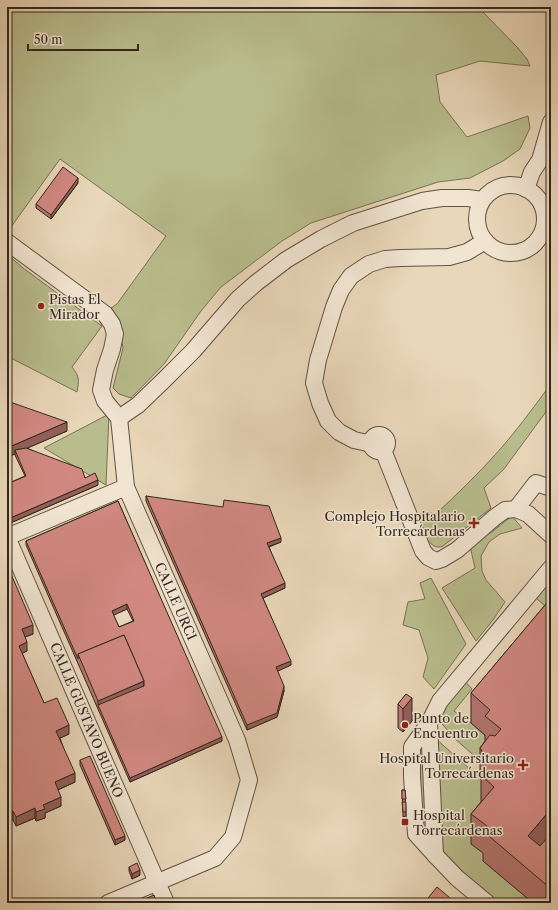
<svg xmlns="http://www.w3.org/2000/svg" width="558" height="910" viewBox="0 0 558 910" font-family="'Libre Caslon Text',serif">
	<rect width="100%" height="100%" fill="#e9d7b9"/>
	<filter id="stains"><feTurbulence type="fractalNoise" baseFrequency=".005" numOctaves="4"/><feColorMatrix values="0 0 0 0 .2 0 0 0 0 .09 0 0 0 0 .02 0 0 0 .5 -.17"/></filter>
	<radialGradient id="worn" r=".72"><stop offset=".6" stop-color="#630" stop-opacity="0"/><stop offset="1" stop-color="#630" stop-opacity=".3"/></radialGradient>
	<g fill="#b9bd8d" stroke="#767256">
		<polygon points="7,7 474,7 480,9 517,47 527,59 530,66 480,61 436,75 440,102 467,137 528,116 530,128 520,149 503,161 470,178 438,182 311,223 282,241 221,287 201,311 164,364 131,398 119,394 113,388 123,348 118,320 111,308 117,304 166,236 60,159 11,227 7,224"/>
		<path d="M7,254L23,268L102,326L72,367C80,377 79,380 77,392L7,356Z"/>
		<path d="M551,384V405L504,469L484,488L491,508L443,546C428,553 421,525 418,515C423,511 430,513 436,514C456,495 476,476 494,456C515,433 533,408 551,384Z"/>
		<polygon points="109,414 106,485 44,448"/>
		<polygon points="512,516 522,528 500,534 489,542 481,556 482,571 486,580 505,602 493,620 476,641 442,588 475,568 470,546 493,531"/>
		<polygon points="431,578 466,644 434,689 423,677 428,658 419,630 403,625 408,602 425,599 420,583"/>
		<polygon points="551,581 551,609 546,607 536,598"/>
		<polygon points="463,679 472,689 454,711 471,723 490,740 483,757 479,760 454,738 438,719"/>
		<polygon points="435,738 480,778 485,786 487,856 483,861 533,903 487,903 416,834 412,747"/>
	</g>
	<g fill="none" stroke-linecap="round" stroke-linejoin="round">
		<g stroke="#605345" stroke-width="18">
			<g id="minor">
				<circle cx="511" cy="219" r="34"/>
				<polyline points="526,189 532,172 540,160 551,122"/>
				<polyline points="7,242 105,314 112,324 115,334 112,349 105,370 101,390 105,401 119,418 138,405 165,379 193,351 238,299 256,283 286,260 321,239 353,223 422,201 442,198 468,198 482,200"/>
				<circle cx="379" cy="443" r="8"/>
				<polyline points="372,444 354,440 339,432 328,421 320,403 314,383 318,360 334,307 341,290 351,276 369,264 385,259 400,258 449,257 467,252 485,241"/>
				<polyline points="383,450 423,551 428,557 436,561 442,559 457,550 495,517 505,510 516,509 536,483 551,488"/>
				<polyline points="516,509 528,514 551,535"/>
				<polyline points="7,537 166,903"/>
				<polyline points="7,537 126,487"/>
				<polyline points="429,723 435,855"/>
				<polyline points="108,903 215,858 233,837 249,780 237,740 126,487 119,418"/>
				<polyline points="487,903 457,878 435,855 416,834 412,777 412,747 429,723 440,701 551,568"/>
			</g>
		</g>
		<use href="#minor" stroke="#f1e5d2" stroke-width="16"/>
	</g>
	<g fill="#b4756f" stroke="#32271e" fill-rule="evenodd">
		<polygon points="78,183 51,219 36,208 36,204"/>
		<polygon points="7,398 10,402 67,431 27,448 85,478 98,485 8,524 7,523 7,484 25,476 15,455 15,454 7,457"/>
		<polygon points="146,496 281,542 269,547 285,588 263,598 291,665 277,671 284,691 277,717 247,730 146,501"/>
		<path d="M118,501L222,741L130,782L26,545V541ZM127,609L133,621L119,627L113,615Z"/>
		<polygon points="7,575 33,634 25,637 27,651 22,653 44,703 69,734 60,738 75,782 58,790 61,806 45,813 45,818 36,821 35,818 16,826 13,820"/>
		<polygon points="551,598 551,903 533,903 483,861 483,853 471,844 471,814 481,802 481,780 480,778 480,748 485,741 485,735 471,723 471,693"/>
		<polygon points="406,694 412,721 403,732 398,728 398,704"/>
		<polygon points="80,760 125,840 115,845 80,765"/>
		<polygon points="402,790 405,790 406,816 403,817"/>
		<polygon points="129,867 140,875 132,879 129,871"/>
	</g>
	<g fill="#925f5a" stroke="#32271e">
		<polygon points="78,178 78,183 51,219 51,215"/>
		<polygon points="67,422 67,431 16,453 15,450 15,454 7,457 7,448"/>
		<polygon points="98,480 98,485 8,524 8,519"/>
		<polygon points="281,538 281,542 267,547 267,543"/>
		<polygon points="285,583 285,588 261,599 261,594"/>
		<polygon points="127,604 127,609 112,616 112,611"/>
		<polygon points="33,625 33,634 22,638 22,629"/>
		<polygon points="27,642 27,651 19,655 19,646"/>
		<polygon points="291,661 291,665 276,672 276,667"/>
		<polygon points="144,681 144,690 98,705 98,701"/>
		<polygon points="284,686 284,691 277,717 247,730 247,725"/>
		<polygon points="412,698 412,721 403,732 403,709"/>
		<polygon points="69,725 69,734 56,740 56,731"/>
		<polygon points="222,737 222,741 130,782 130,778"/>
		<polygon points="75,773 75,782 55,791 55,782"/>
		<polygon points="61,797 61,806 45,813 45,818 36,821 36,812 43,805"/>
		<polygon points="35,808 35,818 16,826 16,817"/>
		<polygon points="551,809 551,839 528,866 528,836"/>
		<polygon points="13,811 13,820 7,823 7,814"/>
		<polygon points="125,836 125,840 115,845 115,840"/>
		<polygon points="140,870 140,875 132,879 132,874"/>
		<polygon points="551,887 551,903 550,903 550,888"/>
	</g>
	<g fill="#d18881" stroke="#32271e" fill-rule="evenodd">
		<polygon points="63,167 78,178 51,215 36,204"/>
		<polygon points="7,398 10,402 67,422 7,448"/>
		<polygon points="26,448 82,469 85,478 95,473 98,480 8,519 7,518 7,484 26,476 15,450"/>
		<polygon points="146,496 223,507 224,500 269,506 281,538 267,543 285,583 261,594 291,661 276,667 284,686 277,713 247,725"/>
		<path d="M118,501L222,737L130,778L98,705L144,686V681L124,635L78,654V659L26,541ZM127,604L134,621L119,627L112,611Z"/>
		<polygon points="11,574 33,625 22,629 27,642 19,646 44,703 57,698 69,725 56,731 75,773 55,782 61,797 43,805 45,809 36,812 35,808 16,817 13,811 7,814 7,576"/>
		<polygon points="551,598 551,809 528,836 540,846 551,834 551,887 550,888 483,831 487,826 471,814 494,787 481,775 485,768 485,756 480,748 490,735 495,736 501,729 485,716 490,710 471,693"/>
		<polygon points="124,635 144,681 98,701 78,654"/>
		<polygon points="406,694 412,698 403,709 398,704"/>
		<polygon points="90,756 125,836 115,840 80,760"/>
		<polygon points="402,790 405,790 406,799 402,799"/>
		<polygon points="402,802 406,802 406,812 403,812"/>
		<polygon points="137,863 140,870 132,874 129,867"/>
		<polygon points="437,887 456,903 424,903"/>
		<polygon points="154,895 157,903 136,903"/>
	</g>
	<g fill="#8f2418" stroke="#f1e5d2" stroke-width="1.5">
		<circle cx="41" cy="306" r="4"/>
		<path d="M472 517h4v4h4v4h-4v4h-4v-4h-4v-4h4z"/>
		<circle cx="405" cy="725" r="4"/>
		<path d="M521 759h4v4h4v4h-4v4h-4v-4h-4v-4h4z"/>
		<rect x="401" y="818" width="8" height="8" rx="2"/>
	</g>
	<g text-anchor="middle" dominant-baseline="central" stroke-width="3" stroke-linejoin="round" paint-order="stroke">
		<g font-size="13" fill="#32271e" stroke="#f1e5d2" text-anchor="start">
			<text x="49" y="299">Pistas El<tspan x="49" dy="15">Mirador</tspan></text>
			<text x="465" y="516" text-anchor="end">Complejo Hospitalario<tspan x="465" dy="15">Torrecárdenas</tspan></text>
			<text x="413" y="718">Punto de<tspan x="413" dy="15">Encuentro</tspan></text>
			<text x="514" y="758" text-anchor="end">Hospital Universitario<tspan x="514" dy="15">Torrecárdenas</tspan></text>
			<text x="413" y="815">Hospital<tspan x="413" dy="15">Torrecárdenas</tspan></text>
		</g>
		<g font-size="13" fill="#32271e" stroke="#f1e5d2">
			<text transform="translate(176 601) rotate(66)">CALLE URCI</text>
			<text transform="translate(87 720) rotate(67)">CALLE GUSTAVO BUENO</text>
		</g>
	</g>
	<rect width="558" height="910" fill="none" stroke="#e9d7b9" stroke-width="24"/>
	<rect x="8" y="8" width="542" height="894" fill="none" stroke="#32271e" stroke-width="2"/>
	<rect x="12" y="12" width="534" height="886" fill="none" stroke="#32271e"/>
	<path d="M28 44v6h110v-6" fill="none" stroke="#32271e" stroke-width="2"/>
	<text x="34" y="44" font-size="12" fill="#32271e" stroke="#f1e5d2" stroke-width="3" paint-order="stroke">50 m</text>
	<rect width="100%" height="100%" filter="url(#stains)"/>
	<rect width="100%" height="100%" fill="url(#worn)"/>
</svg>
